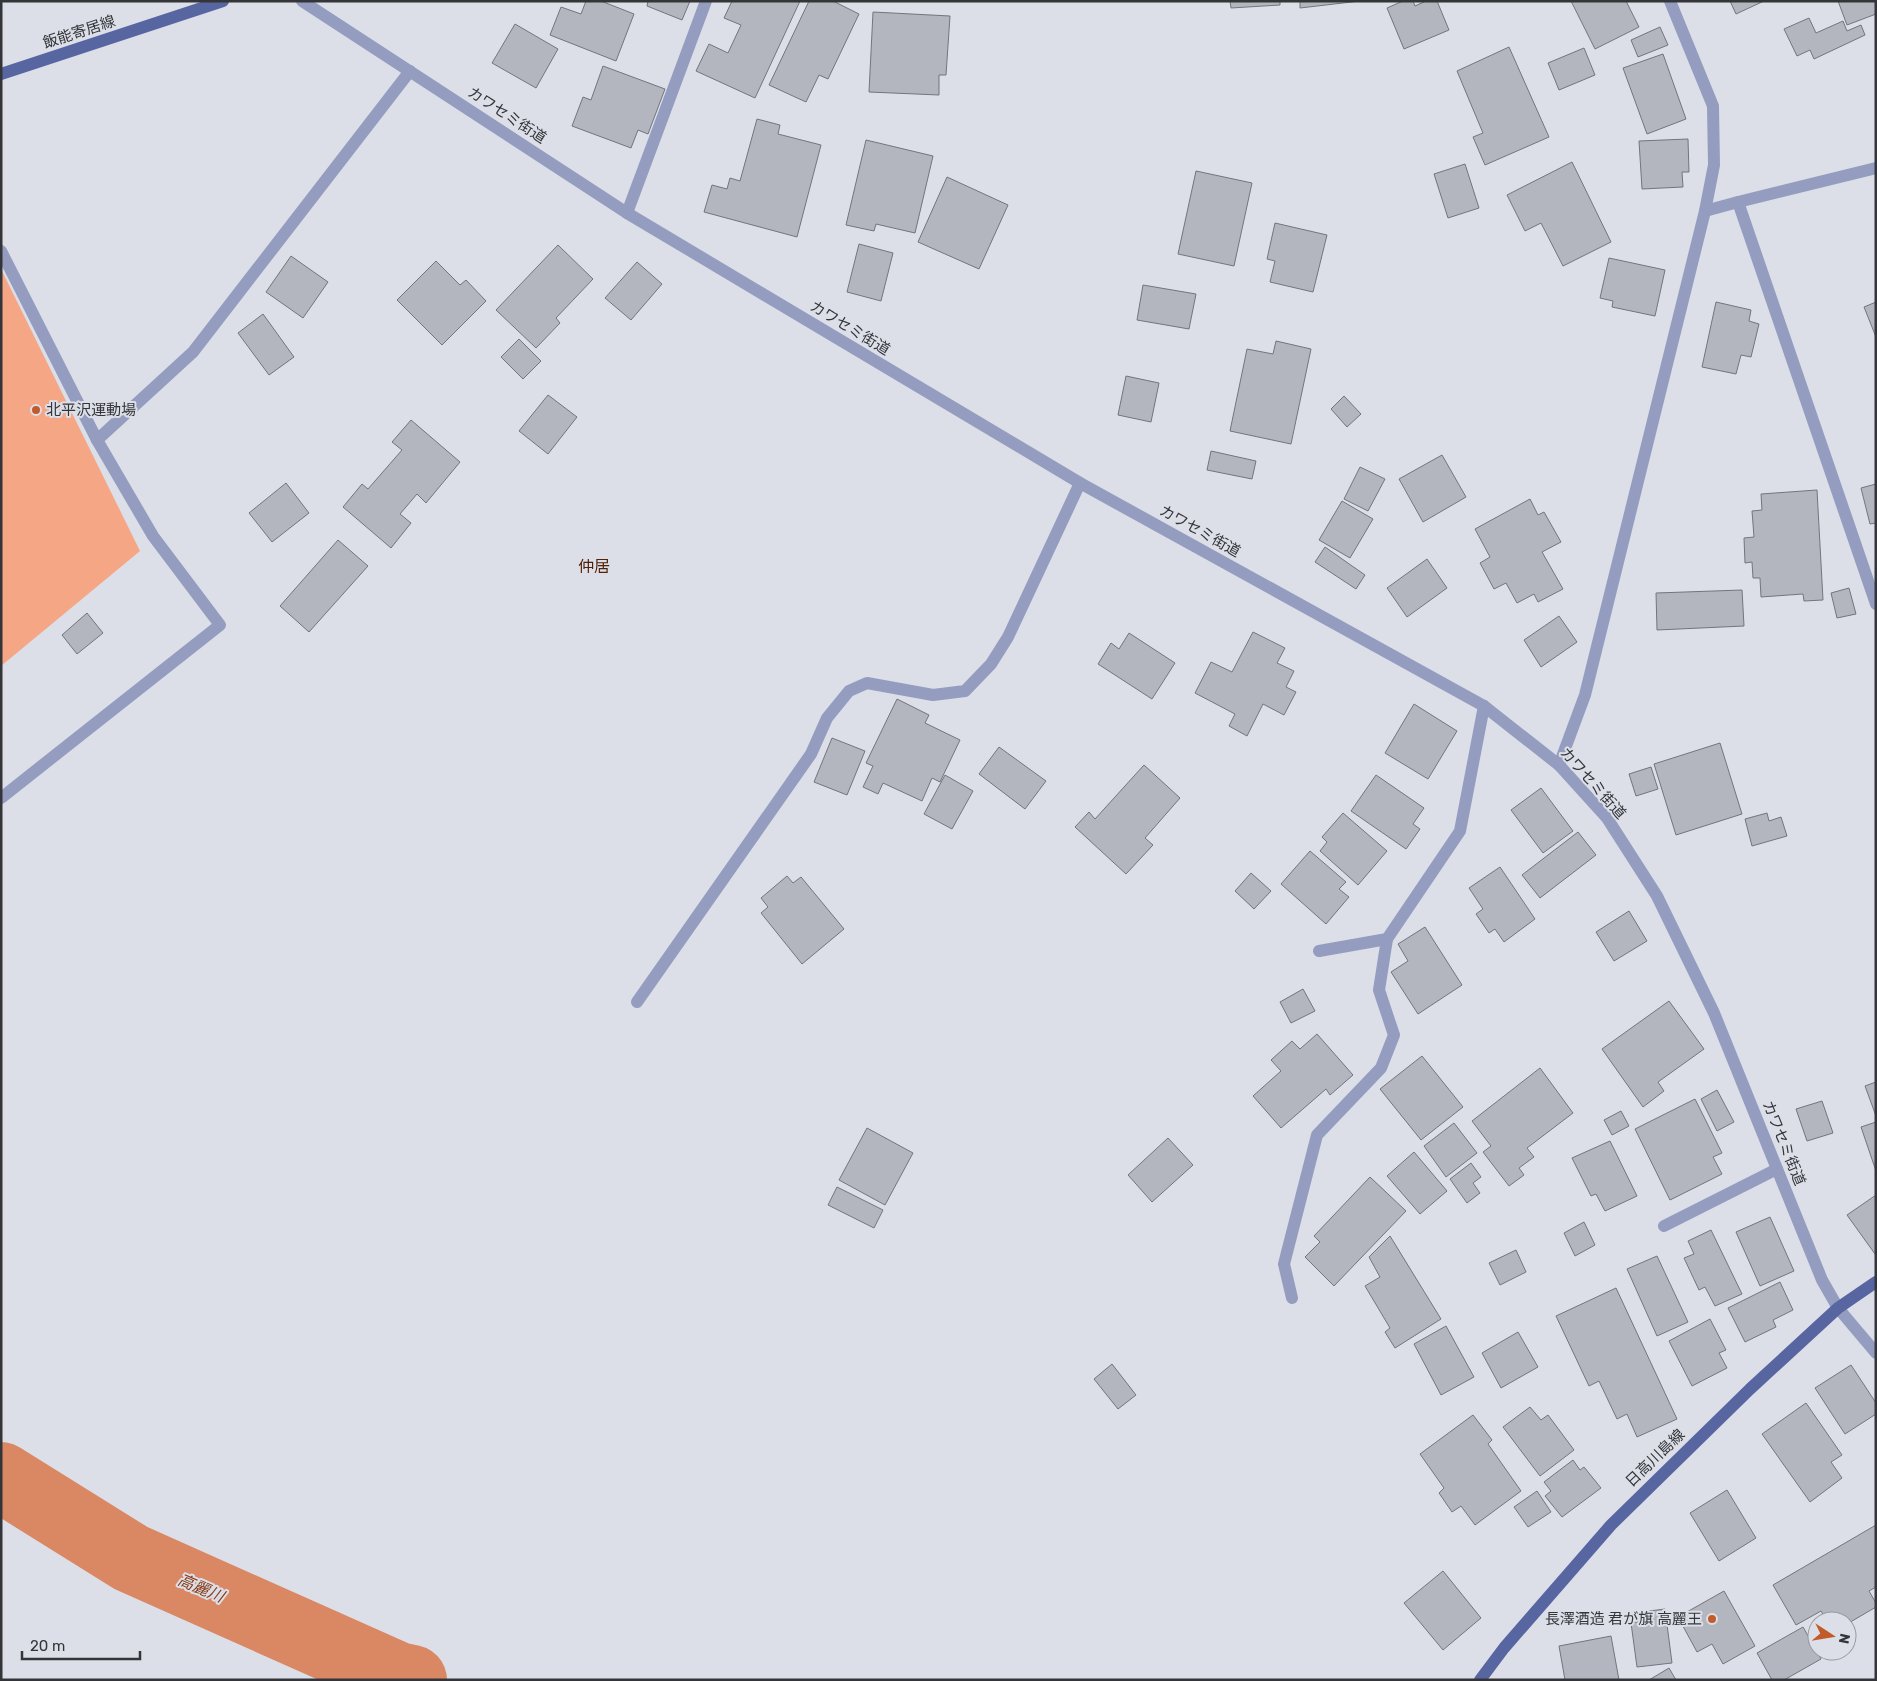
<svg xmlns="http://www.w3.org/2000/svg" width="1877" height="1681" viewBox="0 0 1877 1681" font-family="Rubik,'Noto Sans JP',sans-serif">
	<rect width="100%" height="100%" fill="#dcdfe8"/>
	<polygon fill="#f5a685" points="1,269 140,551 1,666"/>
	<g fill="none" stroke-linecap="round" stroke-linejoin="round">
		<polyline stroke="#da8764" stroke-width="70" points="1,1477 131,1558 398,1677 412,1680"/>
	</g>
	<g fill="#b3b6bf" stroke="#73757d">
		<polygon points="586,1 601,1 634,14 616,61 550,35 561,7 581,14"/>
		<polygon points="648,1 690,1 682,20 647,6"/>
		<polygon points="732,1 800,1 755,98 696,71 709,44 728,53 741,25 724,18"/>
		<polygon points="809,1 833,1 859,14 828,79 819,75 806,102 769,85"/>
		<polygon points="1230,1 1280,1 1280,5 1231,8"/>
		<polygon points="1300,1 1360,1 1300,8"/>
		<polygon points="1403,1 1413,1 1415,6 1426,1 1437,1 1449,30 1404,49 1387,8"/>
		<polygon points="1571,1 1626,1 1639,27 1595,49"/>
		<polygon points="1730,1 1764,1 1736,14"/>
		<polygon points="1838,1 1876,1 1876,14 1847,25"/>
		<polygon points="873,12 950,16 946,75 939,75 939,95 869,92"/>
		<polygon points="1809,18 1816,33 1843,21 1847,31 1861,25 1865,35 1814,59 1810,50 1797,56 1784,29"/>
		<polygon points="515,24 558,49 536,88 492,63"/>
		<polygon points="1660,27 1668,45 1638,57 1631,40"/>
		<polygon points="1509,47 1549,137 1485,165 1473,137 1483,133 1457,71"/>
		<polygon points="1584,48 1595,75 1559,90 1548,63"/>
		<polygon points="1663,54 1686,119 1647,134 1623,68"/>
		<polygon points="603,66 665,89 648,134 638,130 631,148 572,126 583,97 591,100"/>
		<polygon points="757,119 780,125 778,134 821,145 797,237 704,212 712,185 727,189 730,178 740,181"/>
		<polygon points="1688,139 1689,172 1682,172 1683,187 1642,189 1639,141"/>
		<polygon points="866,140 933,156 915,233 876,224 874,231 846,225"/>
		<polygon points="1572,162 1611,242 1563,266 1541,223 1525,231 1507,195"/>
		<polygon points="1465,164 1479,208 1448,218 1434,174"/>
		<polygon points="1196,171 1252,183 1234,266 1178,254"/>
		<polygon points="947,177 1008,205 979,269 918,242"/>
		<polygon points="1275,223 1327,235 1313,292 1270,282 1275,261 1267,259"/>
		<polygon points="859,244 893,253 881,301 847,292"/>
		<polygon points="558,245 593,279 556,318 560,323 536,348 496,310"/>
		<polygon points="291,256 328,282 303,318 266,292"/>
		<polygon points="1609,258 1665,270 1655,316 1612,307 1613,301 1600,298"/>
		<polygon points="436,261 460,285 466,280 486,301 442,345 397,300"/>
		<polygon points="637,262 662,284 631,320 605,298"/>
		<polygon points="1143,285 1196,294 1189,329 1137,320"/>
		<polygon points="1716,302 1751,310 1749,321 1759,324 1751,357 1741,355 1736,374 1702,367"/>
		<polygon points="1876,302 1876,337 1864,307"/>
		<polygon points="263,314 294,357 269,375 238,333"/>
		<polygon points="519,339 541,361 523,379 501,357"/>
		<polygon points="1276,341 1311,349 1291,444 1230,431 1247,349 1273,354"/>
		<polygon points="1126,376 1159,383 1151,422 1118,415"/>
		<polygon points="548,395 577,417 548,454 519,431"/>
		<polygon points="1344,396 1361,414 1347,427 1331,409"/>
		<polygon points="411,420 460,462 426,503 417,494 400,514 411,523 391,548 343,507 362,484 368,489 402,450 392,442"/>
		<polygon points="1211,451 1256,461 1252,479 1207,470"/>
		<polygon points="1442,455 1466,497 1423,522 1399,479"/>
		<polygon points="1360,467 1385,479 1368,511 1344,499"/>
		<polygon points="286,483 309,513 272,542 249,513"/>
		<polygon points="1876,484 1876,523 1870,524 1861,488"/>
		<polygon points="1817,490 1823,600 1804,601 1803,594 1761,597 1760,578 1753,578 1752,562 1745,563 1744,538 1754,537 1752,511 1762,510 1761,494"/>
		<polygon points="1530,499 1538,515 1544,512 1561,542 1542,552 1563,589 1538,602 1534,594 1517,603 1506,583 1494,589 1480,563 1490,557 1475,529"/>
		<polygon points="1342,501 1373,519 1350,558 1319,540"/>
		<polygon points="338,540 368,566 309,632 280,606"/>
		<polygon points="1325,547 1365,575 1356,589 1315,562"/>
		<polygon points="1427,559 1447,588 1407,617 1387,588"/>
		<polygon points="1849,588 1856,614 1837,618 1831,593"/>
		<polygon points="1742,590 1744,626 1657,630 1656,593"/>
		<polygon points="87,613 103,633 77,654 62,635"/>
		<polygon points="1559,616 1577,642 1541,667 1524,640"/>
		<polygon points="1253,632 1285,648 1277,663 1294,671 1286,687 1296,692 1284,715 1263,704 1247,736 1229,726 1235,714 1195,693 1211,662 1232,672"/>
		<polygon points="1129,633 1175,663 1152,699 1098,664 1111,643 1119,649"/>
		<polygon points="897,699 929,715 925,723 960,740 940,782 932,778 922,801 883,783 878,794 863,787 873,766 866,763"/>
		<polygon points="1414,704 1457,731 1428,779 1385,753"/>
		<polygon points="832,738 865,751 847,795 814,782"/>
		<polygon points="1720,743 1742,814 1676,835 1654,764"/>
		<polygon points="999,747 1046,781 1025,809 979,774"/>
		<polygon points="1144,765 1180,798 1145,838 1153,845 1126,874 1075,827 1089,812 1095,819"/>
		<polygon points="1651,767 1658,789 1636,796 1629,774"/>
		<polygon points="945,775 973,791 952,829 924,814"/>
		<polygon points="1376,775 1424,808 1413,824 1420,829 1406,849 1351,811"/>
		<polygon points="1541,788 1573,831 1543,853 1511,810"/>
		<polygon points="1343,813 1387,851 1358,885 1320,851 1327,842 1322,837"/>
		<polygon points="1767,813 1769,821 1781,817 1787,836 1752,846 1745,819"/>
		<polygon points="1578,832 1596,855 1540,898 1522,875"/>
		<polygon points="1310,851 1346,882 1339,889 1349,897 1326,924 1281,884"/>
		<polygon points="1500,867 1535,919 1504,942 1495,929 1489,933 1476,914 1483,909 1469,888"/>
		<polygon points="1251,873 1271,891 1254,909 1235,891"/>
		<polygon points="787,876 793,883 801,877 844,929 802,964 761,913 768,907 761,898"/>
		<polygon points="1629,911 1647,941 1614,961 1596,932"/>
		<polygon points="1425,927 1462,985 1418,1014 1391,972 1408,961 1398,944"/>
		<polygon points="1303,989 1315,1011 1291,1023 1280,1002"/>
		<polygon points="1669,1001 1704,1049 1658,1082 1664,1091 1643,1107 1602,1049"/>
		<polygon points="1317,1034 1353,1075 1330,1095 1326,1089 1281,1128 1253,1096 1281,1071 1271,1060 1292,1041 1300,1049"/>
		<polygon points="1422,1056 1463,1107 1421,1140 1380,1089"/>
		<polygon points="1540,1068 1573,1113 1527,1148 1534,1157 1519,1168 1524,1175 1509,1186 1483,1152 1491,1146 1472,1121"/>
		<polygon points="1876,1082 1876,1116 1865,1086"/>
		<polygon points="1717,1090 1734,1122 1717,1131 1701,1099"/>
		<polygon points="1695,1099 1722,1153 1713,1157 1722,1174 1670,1200 1635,1129"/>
		<polygon points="1822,1101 1833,1133 1807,1141 1796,1109"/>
		<polygon points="1621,1111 1629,1126 1612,1135 1604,1120"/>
		<polygon points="1876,1122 1876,1171 1861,1127"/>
		<polygon points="1454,1123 1477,1153 1446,1177 1424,1146"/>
		<polygon points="867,1128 913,1153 885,1205 839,1180"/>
		<polygon points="1168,1138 1193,1165 1152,1202 1128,1175"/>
		<polygon points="1610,1141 1637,1196 1605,1211 1596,1194 1591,1196 1572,1158"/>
		<polygon points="1414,1152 1447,1191 1420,1214 1387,1176"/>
		<polygon points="1471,1163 1481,1177 1473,1183 1480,1193 1467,1203 1450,1179"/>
		<polygon points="1370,1177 1406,1211 1334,1286 1305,1257 1320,1242 1314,1236"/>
		<polygon points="837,1187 883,1210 874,1228 828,1205"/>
		<polygon points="1876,1195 1876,1253 1875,1254 1847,1215"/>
		<polygon points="1770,1217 1794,1271 1760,1286 1736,1232"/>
		<polygon points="1584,1222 1595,1245 1575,1256 1564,1233"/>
		<polygon points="1711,1230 1742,1294 1715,1306 1705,1287 1699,1290 1684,1258 1694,1254 1688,1241"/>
		<polygon points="1390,1236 1441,1319 1395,1348 1385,1332 1390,1328 1365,1286 1380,1277 1369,1257"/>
		<polygon points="1516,1250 1526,1272 1500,1285 1489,1263"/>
		<polygon points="1657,1256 1688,1322 1657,1336 1627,1269"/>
		<polygon points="1780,1282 1793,1310 1773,1320 1776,1327 1745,1342 1728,1308"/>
		<polygon points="1616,1288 1677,1419 1637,1437 1627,1414 1617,1419 1599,1381 1589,1386 1556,1316"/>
		<polygon points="1710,1319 1726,1350 1719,1353 1727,1368 1692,1386 1669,1341"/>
		<polygon points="1446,1326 1474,1377 1441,1395 1414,1344"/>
		<polygon points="1518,1332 1538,1367 1501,1388 1482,1353"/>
		<polygon points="1112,1364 1136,1395 1118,1409 1094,1379"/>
		<polygon points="1851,1365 1876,1403 1876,1414 1845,1434 1815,1388"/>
		<polygon points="1806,1403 1842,1455 1831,1462 1842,1478 1810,1502 1762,1434"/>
		<polygon points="1530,1407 1541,1420 1548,1415 1574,1450 1540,1476 1503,1427"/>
		<polygon points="1473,1415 1492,1440 1488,1444 1521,1491 1475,1525 1461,1506 1452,1512 1439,1493 1444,1488 1420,1454"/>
		<polygon points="1573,1460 1580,1470 1584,1467 1601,1488 1562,1517 1545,1496 1551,1491 1544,1482"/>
		<polygon points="1727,1490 1756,1538 1719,1561 1690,1513"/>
		<polygon points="1537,1491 1551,1512 1528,1527 1514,1507"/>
		<polygon points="1876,1525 1876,1587 1869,1591 1876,1603 1876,1607 1847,1624 1847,1621 1827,1621 1821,1611 1796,1625 1773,1585"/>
		<polygon points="1443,1571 1481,1618 1443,1650 1404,1603"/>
		<polygon points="1724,1591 1755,1646 1723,1664 1712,1644 1697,1652 1678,1617"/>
		<polygon points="1665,1609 1672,1663 1637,1667 1631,1623 1642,1621 1641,1612"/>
		<polygon points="1803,1627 1821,1659 1784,1680 1772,1680 1757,1653"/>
		<polygon points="1611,1636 1619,1680 1565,1680 1559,1646"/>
		<polygon points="1669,1668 1676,1680 1649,1680"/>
	</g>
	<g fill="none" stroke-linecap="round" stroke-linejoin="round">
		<g stroke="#949dbf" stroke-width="12">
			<polyline points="627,213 706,1"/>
			<polyline points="1319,951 1387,939 1460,831 1484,706"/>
			<polyline points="637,1002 811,754 827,718 849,691 867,683 933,695 965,691 991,664 1008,637 1080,483"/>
			<polyline points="1664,1226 1777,1169"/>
			<polyline points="1292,1298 1284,1264 1317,1135 1381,1068 1394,1035 1379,990 1387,939"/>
		</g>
		<g stroke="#949dbf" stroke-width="12">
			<polyline points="302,1 627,213 1080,483 1484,706 1559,765 1607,818 1657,896 1714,1013 1822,1280 1838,1308 1876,1353"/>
			<polyline points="1738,202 1876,168"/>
			<polyline points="1705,211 1738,202 1876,604"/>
			<polyline points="1,251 97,440 153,536 220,625 1,798"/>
			<polyline points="97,440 193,352 410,71"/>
			<polyline points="1559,765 1585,695 1705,211 1714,165 1713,106 1670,1"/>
		</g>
		<g stroke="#5765a1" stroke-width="12">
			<polyline points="1,74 223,1"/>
			<polyline points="1480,1680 1504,1648 1611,1525 1750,1389 1838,1308 1876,1282"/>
		</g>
	</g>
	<g fill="#c15b2c" stroke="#dcdfe8" stroke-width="2">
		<circle cx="36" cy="410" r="5"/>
		<circle cx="1712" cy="1619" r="5"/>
	</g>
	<g text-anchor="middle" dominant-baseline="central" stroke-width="4" stroke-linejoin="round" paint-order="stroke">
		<g font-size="15" fill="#343539" stroke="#dcdfe8">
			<text transform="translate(79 32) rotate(-18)">飯能寄居線</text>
			<text transform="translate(507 115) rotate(33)">カワセミ街道</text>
			<text transform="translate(850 328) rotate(31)">カワセミ街道</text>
			<text transform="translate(1200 531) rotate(29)">カワセミ街道</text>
			<text transform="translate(1593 783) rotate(48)">カワセミ街道</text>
			<text transform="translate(1784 1143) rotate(68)">カワセミ街道</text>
			<text transform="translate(1655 1458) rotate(-44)">日高川島線</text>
		</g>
		<g font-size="15" fill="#343539" stroke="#dcdfe8" text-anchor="start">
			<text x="46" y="410">北平沢運動場</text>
			<text x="1702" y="1619" text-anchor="end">長澤酒造 君が旗 高麗王</text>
		</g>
		<g font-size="16" fill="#52210a" stroke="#dcdfe8">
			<text x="594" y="566">仲居</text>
		</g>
		<g font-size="16" font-style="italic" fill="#883c18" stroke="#dcdfe8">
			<text transform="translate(201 1588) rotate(23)">高麗川</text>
		</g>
	</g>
	<rect width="1877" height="1681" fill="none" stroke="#343539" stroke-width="5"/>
	<g transform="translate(1832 1636) rotate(102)"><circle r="24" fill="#dcdfe8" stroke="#999ba2"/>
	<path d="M0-4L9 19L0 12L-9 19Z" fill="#c15b2c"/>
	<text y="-8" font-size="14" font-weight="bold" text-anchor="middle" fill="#343539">N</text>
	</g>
	<path d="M22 1651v8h118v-8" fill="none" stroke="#343539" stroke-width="2.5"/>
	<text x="30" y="1651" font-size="15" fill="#343539" stroke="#dcdfe8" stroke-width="4" paint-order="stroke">20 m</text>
</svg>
